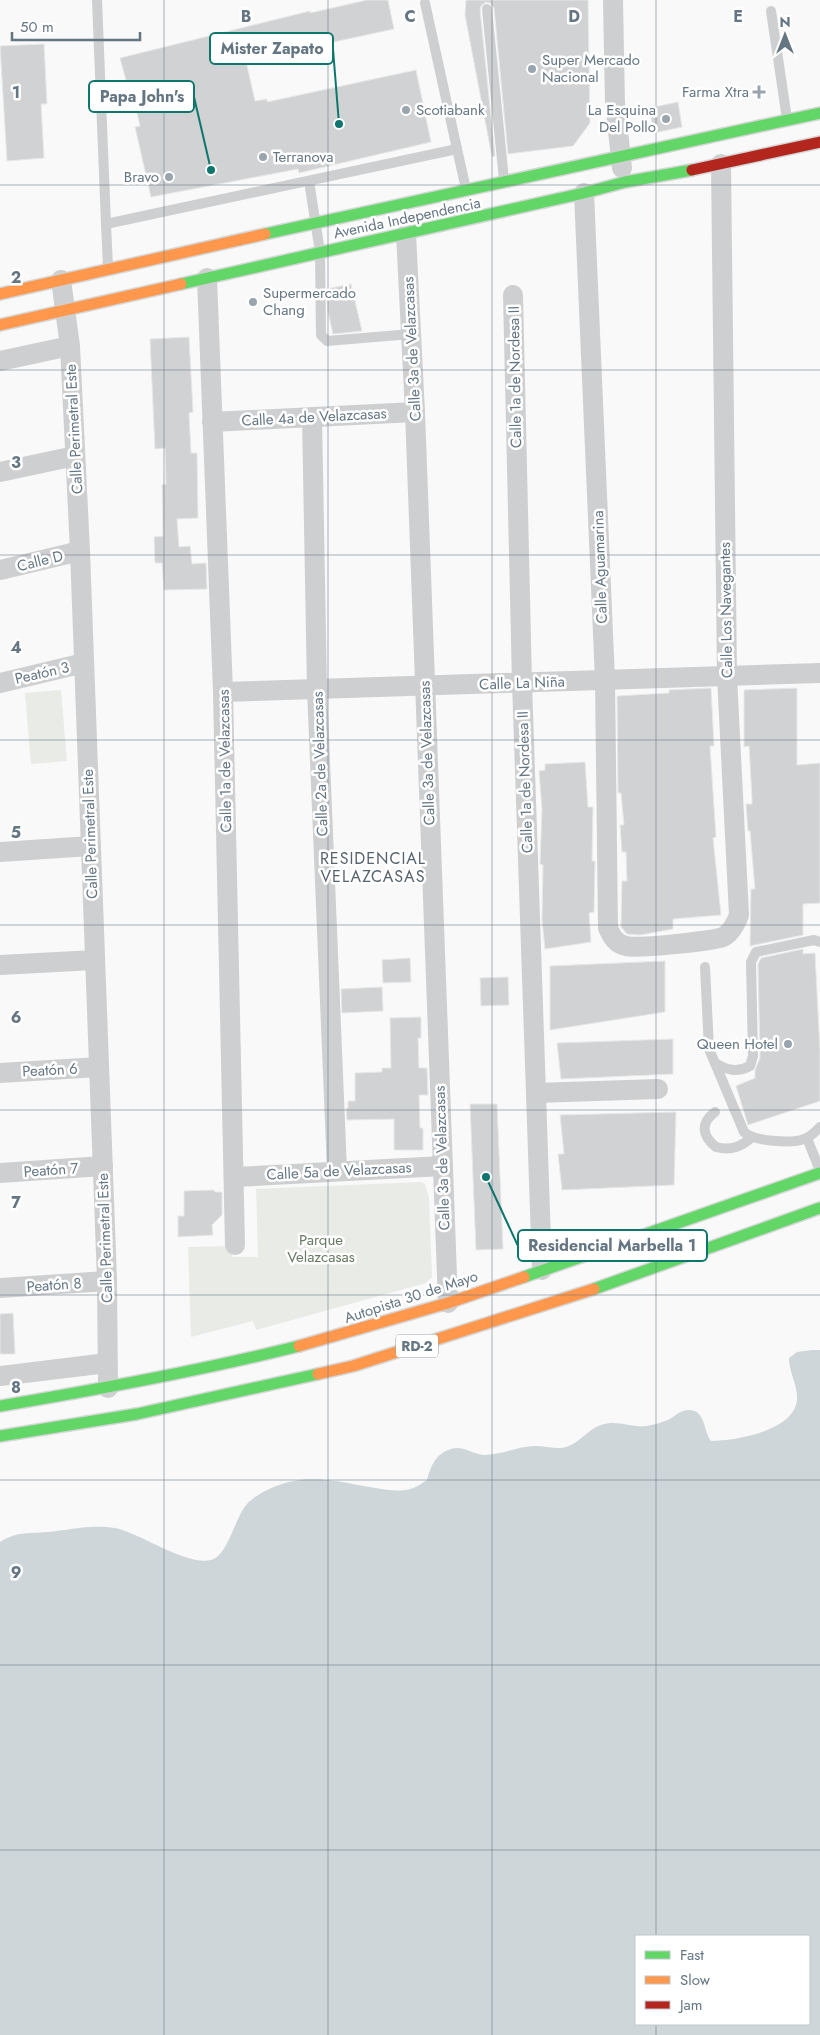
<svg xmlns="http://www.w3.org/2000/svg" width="820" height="2035" viewBox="0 0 820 2035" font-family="Jost,sans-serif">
	<rect width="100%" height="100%" fill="#f9f9f9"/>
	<g fill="#e8ebe6">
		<polygon points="61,690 67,761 31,764 25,693"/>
		<polygon points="421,1182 425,1184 429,1198 432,1277 426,1283 256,1330 253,1321 191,1337 188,1247 232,1246 232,1257 258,1257 256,1189"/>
	</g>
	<path fill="#ced6d9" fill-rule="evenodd" d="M812,1350H820V2035H0V1542C18,1531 27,1534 47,1532C70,1530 91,1524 115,1528C140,1533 186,1566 211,1560C228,1556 235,1517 247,1504C252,1498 263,1492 269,1489C307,1471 338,1482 376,1488C386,1490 400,1492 410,1489C416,1488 422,1483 427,1480C431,1466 435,1454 451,1449C463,1445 472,1454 484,1455C502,1455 518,1446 536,1446C546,1446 557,1450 566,1447C580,1443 588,1429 601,1425C617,1419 631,1428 647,1426C652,1425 660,1423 665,1421C673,1419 680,1409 689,1410C706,1410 703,1431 711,1441C735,1441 794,1431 797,1400C798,1385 789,1373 789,1358L797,1352ZM636,1936H809V2024H636Z"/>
	<g fill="#d0d2d3" stroke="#e8e8e8">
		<polygon points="367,0 388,0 394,29 246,61 255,101 267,99 267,102 416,70 431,142 299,173 298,169 151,197 135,127 140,126 131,87 128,88 120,58 310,11 310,13"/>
		<polygon points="466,0 588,0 590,123 573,146 508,154 494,8 490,3 486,2 481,6 480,10 495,156 492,157 465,15"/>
		<polygon points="44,44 47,104 41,104 44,158 7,161 0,46"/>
		<polygon points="678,102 682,127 654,133 649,108"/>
		<polygon points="351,284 362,331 333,334 328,312 327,289"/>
		<polygon points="189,337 193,412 189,413 191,453 197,453 198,518 177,519 179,547 190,546 192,564 206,563 207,589 164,590 162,563 155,563 154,537 163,536 162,485 166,484 165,448 155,449 150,339"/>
		<polygon points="711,688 714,746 710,746 716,837 713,838 721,915 673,919 673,929 640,935 627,934 621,927 622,881 627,881 626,852 622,852 620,825 624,825 621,793 618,793 617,696 669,693 669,690"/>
		<polygon points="797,688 797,765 820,763 820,903 803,904 803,935 750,946 751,889 755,889 750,831 748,831 746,804 752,804 752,798 749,746 744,747 744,690"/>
		<polygon points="585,762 588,807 593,807 592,861 595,861 594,912 589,913 591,942 545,949 542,920 543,865 540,864 542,809 539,771 545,770 545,764"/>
		<polygon points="803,949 803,954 815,953 820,1051 820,1101 748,1125 736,1086 755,1078 755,1070 760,1058 758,964 761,958"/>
		<polygon points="410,958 411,982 383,983 382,960"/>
		<polygon points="665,961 665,1012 550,1030 550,966"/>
		<polygon points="508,977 509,1005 481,1006 480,978"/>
		<polygon points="382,987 383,1011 342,1013 341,989"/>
		<polygon points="421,1017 421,1038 418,1038 419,1068 427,1068 428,1095 419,1095 420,1128 423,1128 423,1150 394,1150 394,1119 347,1120 346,1108 348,1108 348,1101 355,1101 355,1073 382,1072 382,1068 391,1068 390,1018"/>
		<polygon points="673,1039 673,1074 561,1079 557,1043"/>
		<polygon points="470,1104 497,1104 503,1249 476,1250"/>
		<polygon points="676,1112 674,1185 562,1190 558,1154 564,1154 560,1115"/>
		<polygon points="214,1190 215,1192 222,1192 222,1215 212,1225 213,1235 178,1237 178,1216 184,1216 184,1191"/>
		<polygon points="13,1313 15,1354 0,1354 0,1314"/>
	</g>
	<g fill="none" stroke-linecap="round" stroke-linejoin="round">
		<g stroke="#d5d6d7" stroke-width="14">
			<g id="fast">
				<polyline points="265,234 820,113"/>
				<polyline points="181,284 584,193 625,182 692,170"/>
				<polyline points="524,1277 820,1173"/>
				<polyline points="594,1289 820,1208"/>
				<path d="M0,1406C101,1389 200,1371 299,1346"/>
				<polyline points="0,1436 137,1414 318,1374"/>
			</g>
		</g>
		<g stroke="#d5d6d7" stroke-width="14">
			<g id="slow">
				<polyline points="0,294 265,234"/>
				<polyline points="0,325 181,284"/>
				<polyline points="299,1346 448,1303 524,1277"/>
				<polyline points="318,1374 353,1366 594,1289"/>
			</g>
		</g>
		<g stroke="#d5d6d7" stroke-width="14">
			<polyline id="jam" points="692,170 820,142"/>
		</g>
		<g stroke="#cecfd0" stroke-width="10">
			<polyline points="97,0 106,224"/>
			<polyline points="425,3 457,149"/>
			<polyline points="487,9 504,180"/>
			<polyline points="771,11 787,119"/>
			<polyline points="309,181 320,252 321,335 327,341 411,334"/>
			<polyline points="108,267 106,224 457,149 466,189"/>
			<path d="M705,967L709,1049L744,1132C753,1141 792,1144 804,1139C811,1137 815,1132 820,1127"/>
			<path d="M715,1063C727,1070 737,1073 750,1066L753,1056L751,962L756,952L814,940L820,942"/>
			<path d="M715,1112C700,1123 702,1136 716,1147C731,1151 741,1147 752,1137"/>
			<polyline points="807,1138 820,1171"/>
		</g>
		<g stroke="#cecfd0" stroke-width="20">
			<polyline points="613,0 615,103 622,168"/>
			<path d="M584,193L605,680L608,928C612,937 616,944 626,946C637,949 712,941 723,937C731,933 736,923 739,915L727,676L721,164"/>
			<polyline points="406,234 415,412 448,1303"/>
			<polyline points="207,278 223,692 235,1245"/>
			<polyline points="61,280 70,346 80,551 107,1281 108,1388"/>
			<polyline points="513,295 522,683 542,1270"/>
			<polyline points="0,361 70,346"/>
			<polyline points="312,417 317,689 337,1170"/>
			<polyline points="212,422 415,412"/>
			<polyline points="0,472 75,456"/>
			<polyline points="0,570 80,551"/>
			<polyline points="0,683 84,663"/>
			<polyline points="223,692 820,673"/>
			<polyline points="0,852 91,846"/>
			<polyline points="0,965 95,960"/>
			<polyline points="0,1073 99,1067"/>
			<polyline points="536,1093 658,1089"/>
			<polyline points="0,1173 103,1166"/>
			<polyline points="235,1177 443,1166"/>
			<polyline points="0,1288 107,1281"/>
			<polyline points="0,1376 107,1363"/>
		</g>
		<use href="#fast" stroke="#63d668" stroke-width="11"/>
		<use href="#slow" stroke="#ff974d" stroke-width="11"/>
		<use href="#jam" stroke="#b3261e" stroke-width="11"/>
	</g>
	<path fill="none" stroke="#657683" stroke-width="1" stroke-opacity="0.55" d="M164,0V2035M328,0V2035M492,0V2035M656,0V1936M0,185H820M0,370H820M0,555H820M0,740H820M0,925H820M0,1110H820M0,1295H820M0,1480H820M0,1665H820M0,1850H820M656,2024V2035"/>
	<g fill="#99a4ac" stroke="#fff" stroke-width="2">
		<circle cx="532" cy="69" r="5"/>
		<path d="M756.5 84.5h5v5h5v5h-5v5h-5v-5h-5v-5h5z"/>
		<circle cx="406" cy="110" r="5"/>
		<circle cx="666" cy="119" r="5"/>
		<circle cx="263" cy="157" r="5"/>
		<circle cx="169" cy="177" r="5"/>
		<circle cx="253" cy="302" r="5"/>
		<circle cx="788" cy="1044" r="5"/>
	</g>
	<g text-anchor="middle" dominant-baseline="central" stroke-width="5" stroke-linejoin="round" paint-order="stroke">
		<rect fill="#fff" stroke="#939fa8" stroke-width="1" x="396" y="1334.5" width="42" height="23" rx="4"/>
		<g font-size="14" font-weight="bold" fill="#657683">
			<text x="417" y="1346">RD-2</text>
		</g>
		<g font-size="15" fill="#657683" stroke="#fff" text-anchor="start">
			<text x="542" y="60">Super Mercado<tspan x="542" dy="17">Nacional</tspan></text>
			<text x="749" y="92" text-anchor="end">Farma Xtra</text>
			<text x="416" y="110">Scotiabank</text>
			<text x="656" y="110" text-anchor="end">La Esquina<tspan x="656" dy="17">Del Pollo</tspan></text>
			<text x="273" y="157">Terranova</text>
			<text x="159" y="177" text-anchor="end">Bravo</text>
			<text x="263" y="293">Supermercado<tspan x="263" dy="17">Chang</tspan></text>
			<text x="778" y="1044" text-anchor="end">Queen Hotel</text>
		</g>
		<g font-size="15" fill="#657683" stroke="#fff">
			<text transform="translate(407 218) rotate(-12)">Avenida Independencia</text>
			<text transform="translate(412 349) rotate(-93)">Calle 3a de Velazcasas</text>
			<text transform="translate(515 377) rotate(-91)">Calle 1a de Nordesa II</text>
			<text transform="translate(314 417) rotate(-3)">Calle 4a de Velazcasas</text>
			<text transform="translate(74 429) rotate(-93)">Calle Perimetral Este</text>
			<text transform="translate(40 561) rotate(-14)">Calle D</text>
			<text transform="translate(600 567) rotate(-92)">Calle Aguamarina</text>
			<text transform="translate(726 610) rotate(-91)">Calle Los Navegantes</text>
			<text transform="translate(42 673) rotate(-13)">Peatón 3</text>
			<text transform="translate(522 683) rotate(-2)">Calle La Niña</text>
			<text transform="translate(427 753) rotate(-92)">Calle 3a de Velazcasas</text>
			<text transform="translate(225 761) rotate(-91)">Calle 1a de Velazcasas</text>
			<text transform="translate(320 764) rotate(-92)">Calle 2a de Velazcasas</text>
			<text transform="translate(525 782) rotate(-92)">Calle 1a de Nordesa II</text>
			<text transform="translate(90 834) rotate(-92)">Calle Perimetral Este</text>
			<text transform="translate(50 1070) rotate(-3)">Peatón 6</text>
			<text transform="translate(442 1158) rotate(-92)">Calle 3a de Velazcasas</text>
			<text transform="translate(51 1170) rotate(-4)">Peatón 7</text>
			<text transform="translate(339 1171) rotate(-3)">Calle 5a de Velazcasas</text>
			<text transform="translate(105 1238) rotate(-92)">Calle Perimetral Este</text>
			<text transform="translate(54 1285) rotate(-4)">Peatón 8</text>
			<text transform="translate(411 1297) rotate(-18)">Autopista 30 de Mayo</text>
		</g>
		<g font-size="15" fill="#687a64" stroke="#fff">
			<text x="321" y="1240">Parque<tspan x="321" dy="17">Velazcasas</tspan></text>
		</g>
		<g font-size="16" letter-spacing="1" fill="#57646e" stroke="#fff">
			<text x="373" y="858">RESIDENCIAL<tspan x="373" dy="18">VELAZCASAS</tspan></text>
		</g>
	</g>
	<g font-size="16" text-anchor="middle" font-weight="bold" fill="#657683" stroke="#fff" stroke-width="5" stroke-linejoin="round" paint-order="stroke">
		<text x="246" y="22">B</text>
		<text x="410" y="22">C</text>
		<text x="574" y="22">D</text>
		<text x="738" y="22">E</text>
		<text x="16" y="98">1</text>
		<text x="16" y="283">2</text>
		<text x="16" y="468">3</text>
		<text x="16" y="653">4</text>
		<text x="16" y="838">5</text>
		<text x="16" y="1023">6</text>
		<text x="16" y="1208">7</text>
		<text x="16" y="1393">8</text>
		<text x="16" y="1578">9</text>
	</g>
	<path fill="none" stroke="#0f766e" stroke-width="2" d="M339 124L333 49M211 170L194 97M486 1177L518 1246"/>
	<g fill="#0f766e" stroke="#fff" stroke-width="2">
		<circle cx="339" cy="124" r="5"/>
		<circle cx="211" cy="170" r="5"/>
		<circle cx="486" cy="1177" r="5"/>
	</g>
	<g fill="#fff" stroke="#0f766e" stroke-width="2">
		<rect x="210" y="33" width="123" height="31" rx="5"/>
		<rect x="89" y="81" width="105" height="31" rx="5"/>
		<rect x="518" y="1230" width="189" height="31" rx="5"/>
	</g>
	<g font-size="16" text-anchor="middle" font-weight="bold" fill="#657683">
		<text x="272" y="54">Mister Zapato</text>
		<text x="142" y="102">Papa John's</text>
		<text x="612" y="1251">Residencial Marbella 1</text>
	</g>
	<rect x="635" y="1935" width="175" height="90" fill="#ffffff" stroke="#c1c8cd"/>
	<rect x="645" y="1951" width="25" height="8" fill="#63d668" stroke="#c1c8cd"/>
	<text x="680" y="1960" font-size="15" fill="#657683">Fast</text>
	<rect x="645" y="1976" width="25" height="8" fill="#ff974d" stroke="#c1c8cd"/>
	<text x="680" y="1985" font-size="15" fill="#657683">Slow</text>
	<rect x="645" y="2001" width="25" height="8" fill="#b3261e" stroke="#c1c8cd"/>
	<text x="680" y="2010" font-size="15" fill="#657683">Jam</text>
	<g transform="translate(785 35)" stroke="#ffffff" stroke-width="4" paint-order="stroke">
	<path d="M0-4L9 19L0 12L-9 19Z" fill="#657683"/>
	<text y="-8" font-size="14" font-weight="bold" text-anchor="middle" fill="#657683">N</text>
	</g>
	<path d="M12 32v8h128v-8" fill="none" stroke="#657683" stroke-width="2.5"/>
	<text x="20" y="32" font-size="15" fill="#657683" stroke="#ffffff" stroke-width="4" paint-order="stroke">50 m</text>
</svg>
